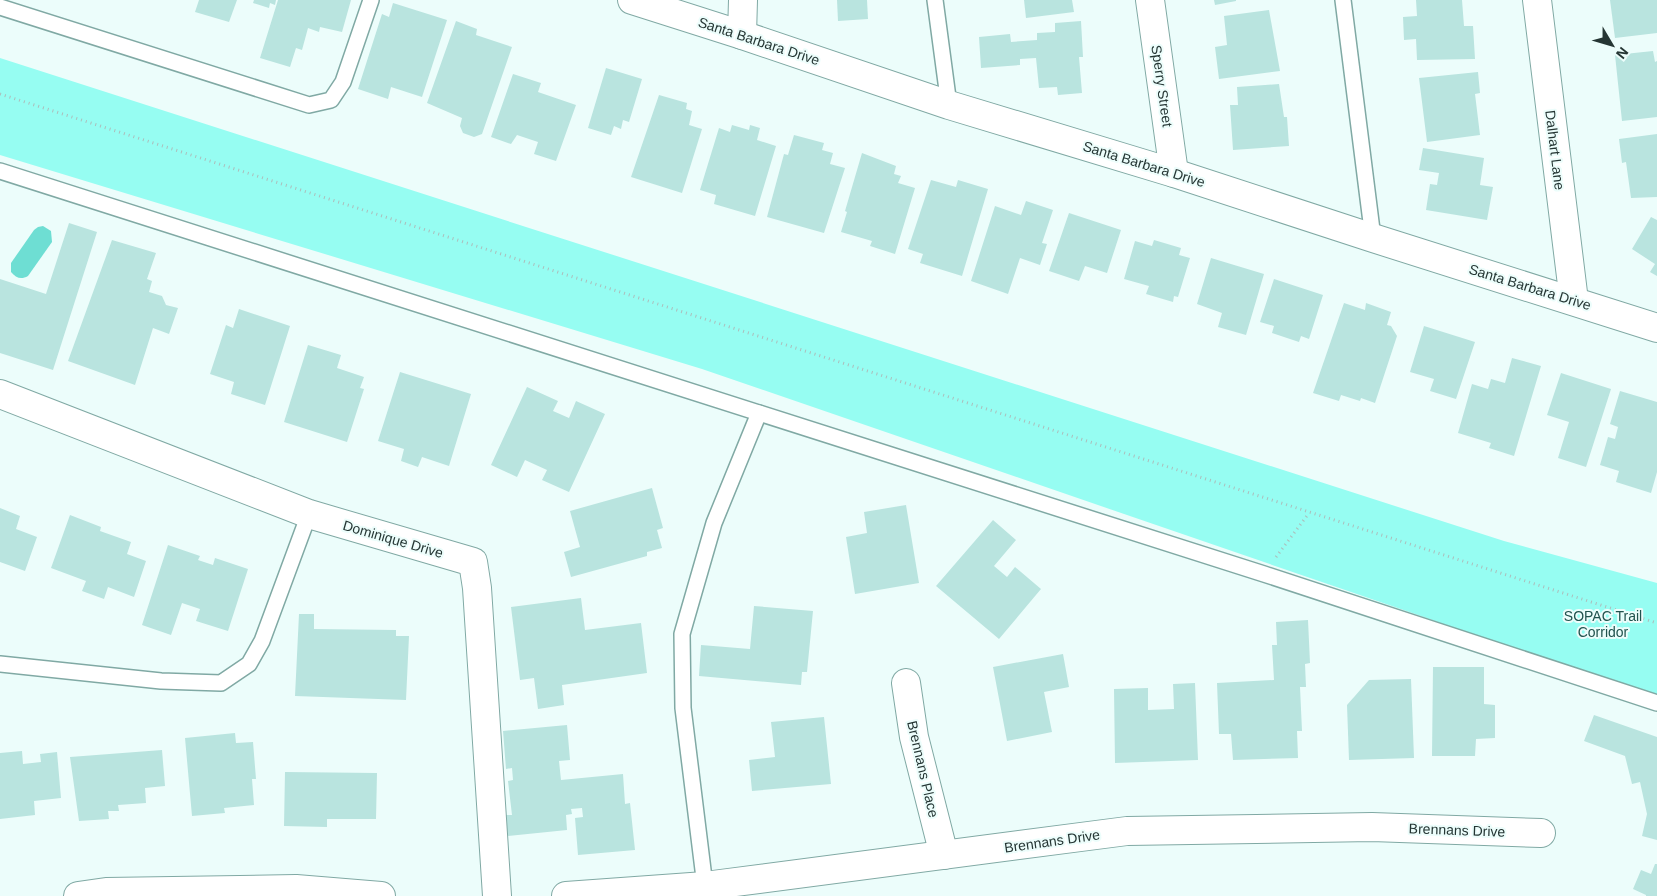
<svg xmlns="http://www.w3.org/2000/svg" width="1657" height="896" viewBox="0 0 1657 896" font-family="Helvetica,sans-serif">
	<rect width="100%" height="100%" fill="#ecfdfb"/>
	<polygon fill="#96fdf2" points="0,58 1504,541 1657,583 1657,700 1421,616 702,369 0,155"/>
	<path fill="#6eded3" d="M43,226L51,231L52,242L28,276C21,280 16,278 11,272V263L34,230L38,227Z"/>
	<g fill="#b9e4df">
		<polygon points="199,0 237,0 229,22 195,12"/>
		<polygon points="254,0 276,0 275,5 270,3 269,8 253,3"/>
		<polygon points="278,0 351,0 342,32 320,27 319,32 308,28 302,50 296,48 290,67 260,58"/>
		<polygon points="837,0 867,0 868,19 838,21"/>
		<polygon points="1024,0 1072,0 1074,12 1026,18"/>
		<polygon points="1214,0 1236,0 1236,1 1215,5"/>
		<polygon points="1416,0 1462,0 1464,26 1473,26 1475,59 1417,60 1416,39 1404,40 1403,17 1417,16"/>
		<polygon points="1610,0 1657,0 1657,33 1615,38"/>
		<polygon points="393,3 447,20 422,97 391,87 388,99 358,89 382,14 389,17"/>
		<polygon points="1269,10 1280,71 1219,79 1215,47 1227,45 1224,16"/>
		<polygon points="456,21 477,29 476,35 512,47 482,134 474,137 463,133 460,126 462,118 427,103"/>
		<polygon points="1081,21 1083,57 1079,57 1082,93 1058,95 1057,87 1039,88 1036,58 1020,59 1020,65 981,68 979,37 1010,34 1011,42 1037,40 1037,33 1055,32 1055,23"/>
		<polygon points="1653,51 1655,62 1657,61 1657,117 1622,121 1615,55"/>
		<polygon points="606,68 642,79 629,122 623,120 621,129 614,126 611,135 588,128"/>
		<polygon points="1478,72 1480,93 1475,94 1480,135 1427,142 1419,78"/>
		<polygon points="513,74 541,83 538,92 576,105 556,161 534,154 538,142 517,135 511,144 491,137"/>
		<polygon points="1279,84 1284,117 1287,117 1289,146 1233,150 1230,105 1238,105 1237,87"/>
		<polygon points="659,95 687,103 686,109 692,111 689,125 702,129 682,193 631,177"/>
		<polygon points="732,125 749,130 750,125 760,128 757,140 776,146 755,216 714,204 716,195 700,190 719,128 730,132"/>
		<polygon points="1657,134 1657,197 1631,198 1626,162 1622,163 1619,139"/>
		<polygon points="794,135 824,143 822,150 833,153 830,164 845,168 824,233 767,217 784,154 788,155"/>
		<polygon points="1423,148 1484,158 1480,185 1493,187 1487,220 1426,210 1430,184 1437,185 1439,173 1419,170"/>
		<polygon points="862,153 896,166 894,174 901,176 898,183 915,188 895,254 870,246 872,241 841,232 847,212 845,211"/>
		<polygon points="931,180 956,187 958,180 988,189 962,276 920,263 923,254 908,249"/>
		<polygon points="1026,201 1053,210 1042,243 1047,244 1040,265 1020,258 1008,294 971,281 995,206 1021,215"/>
		<polygon points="1069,213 1121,230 1107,273 1085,266 1079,281 1049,271"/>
		<polygon points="1651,217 1657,220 1657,276 1650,272 1655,264 1632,249"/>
		<polygon points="69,223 97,232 53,370 0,353 0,279 46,294"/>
		<polygon points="112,240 156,253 147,279 152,281 149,292 162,296 166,305 178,308 169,334 153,328 135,385 68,361"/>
		<polygon points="1154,240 1181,248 1179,255 1190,258 1178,297 1174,296 1173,302 1146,294 1149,286 1124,279 1135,241 1152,246"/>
		<polygon points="1211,258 1264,274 1246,335 1218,327 1222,313 1197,304"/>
		<polygon points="1274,279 1323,295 1309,339 1301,336 1299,342 1272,333 1274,326 1260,322"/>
		<polygon points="1344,303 1365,310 1366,303 1391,312 1387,325 1391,326 1397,336 1375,403 1361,398 1360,401 1341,395 1339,401 1313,393"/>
		<polygon points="239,309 290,326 265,405 231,394 234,382 210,374 226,325 233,328"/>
		<polygon points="1424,326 1475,342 1456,399 1430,391 1434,379 1410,372"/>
		<polygon points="308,345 341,355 337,368 364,377 360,388 364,389 347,442 284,422"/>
		<polygon points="1512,358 1541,366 1514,456 1489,448 1491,443 1458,433 1472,384 1488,389 1491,379 1505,383"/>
		<polygon points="400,372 471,394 449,466 422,457 418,467 401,461 404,449 378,441"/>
		<polygon points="1561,373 1611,389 1586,467 1558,458 1569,422 1547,415"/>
		<polygon points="527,387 558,401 553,411 569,418 576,401 605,414 569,492 542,480 547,470 525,460 517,477 491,465"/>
		<polygon points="1620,391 1657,402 1657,472 1651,493 1616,482 1619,471 1600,465 1608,437 1615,439 1618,427 1610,424"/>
		<polygon points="652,488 663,528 657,530 662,548 647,552 647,556 571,577 564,552 580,547 570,511"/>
		<polygon points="906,505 919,583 855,594 846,537 867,533 864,512"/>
		<polygon points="0,508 20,516 16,529 37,537 25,571 0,562"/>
		<polygon points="70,515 101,527 100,531 131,542 127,554 146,561 134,597 108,587 104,599 82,591 86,581 51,568"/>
		<polygon points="993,520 1016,540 994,566 1007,577 1015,567 1041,589 999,639 936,586"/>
		<polygon points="168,545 200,556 198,560 213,565 215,558 248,569 228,631 196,621 200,609 182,603 171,635 142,625"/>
		<polygon points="581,598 585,630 641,623 647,673 562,685 564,705 538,709 534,678 520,680 511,607"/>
		<polygon points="754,606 813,611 807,672 802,672 801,685 699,676 701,645 750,649"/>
		<polygon points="299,614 314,614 314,629 396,630 396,636 409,636 406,700 295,696"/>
		<polygon points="1308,620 1310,663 1305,664 1306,687 1300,687 1302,731 1297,731 1298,758 1233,760 1231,734 1219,734 1217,683 1274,680 1272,645 1277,645 1276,622"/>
		<polygon points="1063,654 1069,687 1044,692 1052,732 1007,741 993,667"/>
		<polygon points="1433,667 1484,667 1484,704 1495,705 1495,738 1476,739 1475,756 1432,756"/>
		<polygon points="1411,679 1414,758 1349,760 1347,705 1369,680"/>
		<polygon points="1195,683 1198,760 1115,763 1114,689 1148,688 1148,710 1174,709 1173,684"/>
		<polygon points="1594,715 1657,737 1657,840 1642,836 1647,814 1640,782 1632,784 1625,756 1584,741"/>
		<polygon points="824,717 831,784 752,791 749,760 775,757 771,722"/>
		<polygon points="567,725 570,760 559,761 561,780 623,774 625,804 630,803 635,850 578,855 575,818 583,817 582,808 571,809 572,814 566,815 567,830 507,836 505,815 512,815 508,781 513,780 512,768 506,769 503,731"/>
		<polygon points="235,733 236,743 253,742 256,779 252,779 254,805 224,808 225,813 192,816 185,738"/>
		<polygon points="162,750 165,786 145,788 146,803 118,805 119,811 108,811 109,819 79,821 70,757"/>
		<polygon points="22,751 23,764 41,762 40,754 57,752 61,798 34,801 35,815 0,819 0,753"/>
		<polygon points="285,772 377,773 376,819 327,819 327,827 284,826"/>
		<polygon points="1655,864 1657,864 1657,896 1646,896 1646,895 1633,889 1641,870 1651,874"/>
	</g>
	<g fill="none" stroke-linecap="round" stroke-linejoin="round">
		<g stroke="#80a9a4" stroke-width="18">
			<g id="lane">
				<polyline points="935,0 949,105"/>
				<polyline points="1343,0 1373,238"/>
				<polyline points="0,7 309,105 331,100 343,82 371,0"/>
				<polyline points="0,171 1264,574 1657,703"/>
				<polyline points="0,664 161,681 221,683 249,664 262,641 309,514"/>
				<polyline points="705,886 683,708 682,634 714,523 759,413"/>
			</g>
		</g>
		<g stroke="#80a9a4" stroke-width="30">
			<g id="street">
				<polyline points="632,0 742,35 949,105 1174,173 1373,238 1657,328"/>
				<polyline points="1150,0 1174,173"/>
				<polyline points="1537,0 1574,301"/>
				<polyline points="742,35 743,0"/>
				<polyline points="0,394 309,514 473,562 477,588 497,896"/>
				<polyline points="906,683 914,737 944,855"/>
				<polyline points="78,896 106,892 296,889 381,896"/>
				<polyline points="566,896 705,886 1127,831 1372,827 1541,833"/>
			</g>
		</g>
		<g stroke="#acbdbb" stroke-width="3" stroke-dasharray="1 4" stroke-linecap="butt">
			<polyline points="0,94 1657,623"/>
			<polyline points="1276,557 1309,513"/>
		</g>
		<use href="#lane" stroke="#fff" stroke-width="15"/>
		<use href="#street" stroke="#fff" stroke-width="28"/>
	</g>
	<g text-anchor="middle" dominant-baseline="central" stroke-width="4" stroke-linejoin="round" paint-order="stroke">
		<g font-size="14" fill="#253634" stroke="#ecfdfb">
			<text transform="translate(759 41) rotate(18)">Santa Barbara Drive</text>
			<text transform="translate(1162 86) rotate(82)">Sperry Street</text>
			<text transform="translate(1555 150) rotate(83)">Dalhart Lane</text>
			<text transform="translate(1144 164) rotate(17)">Santa Barbara Drive</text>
			<text transform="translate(1530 287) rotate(17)">Santa Barbara Drive</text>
			<text transform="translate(393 539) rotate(16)">Dominique Drive</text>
			<text transform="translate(923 769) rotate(77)">Brennans Place</text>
			<text transform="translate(1457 830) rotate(2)">Brennans Drive</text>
			<text transform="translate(1052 841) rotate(-8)">Brennans Drive</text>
		</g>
		<g font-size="14" fill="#21534e" stroke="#ecfdfb">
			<text x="1603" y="616">SOPAC Trail<tspan x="1603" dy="16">Corridor</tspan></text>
		</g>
	</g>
	<g transform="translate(1612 45) rotate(128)" stroke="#ecfdfb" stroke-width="4" paint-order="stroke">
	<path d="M0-4L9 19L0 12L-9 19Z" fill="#253634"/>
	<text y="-8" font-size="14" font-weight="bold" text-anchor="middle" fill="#253634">N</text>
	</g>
</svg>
